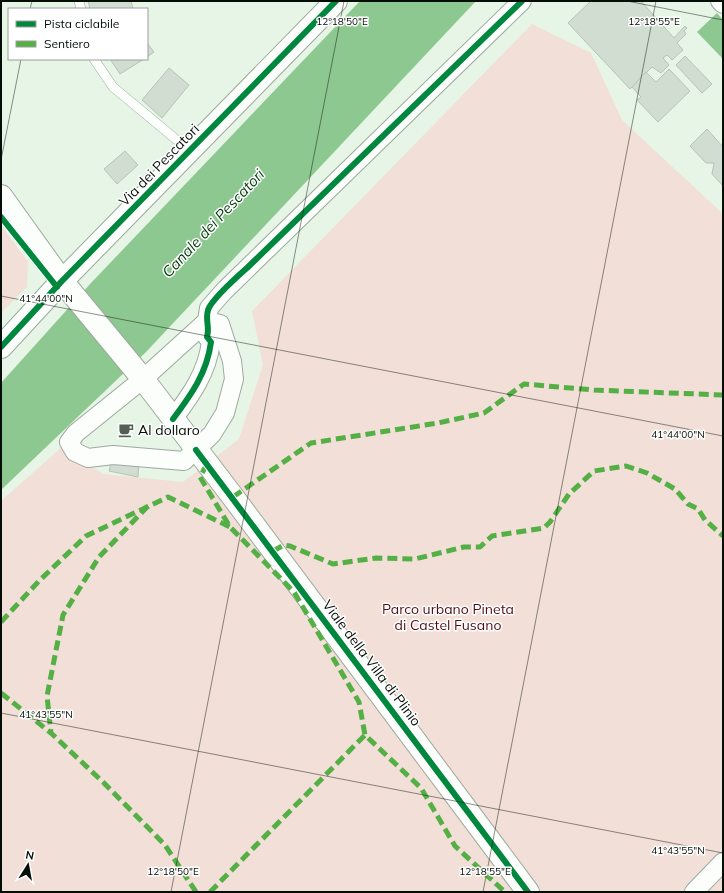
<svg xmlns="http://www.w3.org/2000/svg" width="724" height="893" viewBox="0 0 724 893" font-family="Mulish,sans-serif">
	<rect width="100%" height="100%" fill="#e6f5e6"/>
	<g fill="#f1dfd8">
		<polygon points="532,24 591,53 622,120 723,214 723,892 1,892 1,501 63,446 103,474 183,482 239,439 263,365 252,311"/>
		<polygon points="1,225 28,262 27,287 1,313"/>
	</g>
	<g fill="#8ec891">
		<polygon points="360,1 476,1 146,352 1,490 1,383 91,283"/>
		<polygon points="717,13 723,20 723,59 697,32"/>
	</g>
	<g fill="#d1ddd1" stroke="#b7c3b7">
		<polygon points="88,1 131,1 133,9 90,9"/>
		<polygon points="591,1 641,1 674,38 685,26 687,28 684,31 686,34 677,43 683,50 672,60 667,55 663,58 669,65 661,73 652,67 630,89 568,23"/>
		<polygon points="147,43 154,52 147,57"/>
		<polygon points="685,56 712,84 702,93 676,65"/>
		<polygon points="110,59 144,59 120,74"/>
		<polygon points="169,68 189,85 162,118 142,100"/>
		<polygon points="669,69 690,91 658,122 637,100 641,97 632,87 646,72 656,82"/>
		<polygon points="707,129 723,147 723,186 712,174 714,163 706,163 690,146"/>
		<polygon points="125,151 138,165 117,184 104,169"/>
		<polygon points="113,455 139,459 138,477 109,471"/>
	</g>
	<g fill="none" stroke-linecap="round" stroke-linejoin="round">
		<g stroke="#9ea99e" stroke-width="10">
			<g id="lane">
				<polyline points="79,1 81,9"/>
				<polyline points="94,59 113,87 190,151"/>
			</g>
		</g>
		<g stroke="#9ea99e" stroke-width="20">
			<g id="street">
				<polyline points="720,1 723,4"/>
				<polygon points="207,321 220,324 232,361 234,379 225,413 212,434 184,461 113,455 88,458 75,452 69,442 76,433 143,379"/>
				<polyline points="207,321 209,308 224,291 522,1"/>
				<path d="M173,419C191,395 207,373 211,342L207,337L209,328L207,321"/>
				<polyline points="694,892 723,862"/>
			</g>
		</g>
		<g stroke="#9ea99e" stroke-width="24">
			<g id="secondary">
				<polyline points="1,196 62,281 143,379 233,497 528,892"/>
				<polyline points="1,347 62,281 336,1"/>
			</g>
		</g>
		<use href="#lane" stroke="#fbfefb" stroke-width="9"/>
		<use href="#street" stroke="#fbfefb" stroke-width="18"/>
		<use href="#secondary" stroke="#fbfefb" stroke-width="22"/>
		<g stroke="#54b044" stroke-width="5" stroke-dasharray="10 5" stroke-linecap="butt">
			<polyline points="207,464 200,477 230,527 294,592 359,702 365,735 421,788 455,846 505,892"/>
			<polyline points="233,497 311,443 438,423 484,413 524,384 594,390 723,395"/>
			<polyline points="148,506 99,557 63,615 47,696 51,733 104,783 165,845 196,892"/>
			<polyline points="273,551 284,545 290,546 333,564 376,558 415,559 464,547 480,547 492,536 544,528 550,522 569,494 594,471 626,466 647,473 675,489 688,504 698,509 705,520 723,536"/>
			<polyline points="1,622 39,581 86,536 168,497 230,527"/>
			<polyline points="1,693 51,733"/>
			<polyline points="210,892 365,735"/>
		</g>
		<g stroke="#fff" stroke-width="8">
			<g id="cycleway">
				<polyline points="1,217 57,287"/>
				<polyline points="1,347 62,281 336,1"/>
				<path d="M173,419C191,395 207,373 211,342L207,337C210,327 205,320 208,310C212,299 238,276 247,268L522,1"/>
				<polyline points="196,450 528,892"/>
			</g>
		</g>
		<use href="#cycleway" stroke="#00873e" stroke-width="6"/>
	</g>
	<path fill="none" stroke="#050e06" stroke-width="1" stroke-opacity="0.45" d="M627,1L723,20M30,9L32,1M1,160L21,59M1,296L723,436M1,713L723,853M171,892L344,1M483,892L656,1"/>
	<defs>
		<g id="cafe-bare" transform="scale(1.2)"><path d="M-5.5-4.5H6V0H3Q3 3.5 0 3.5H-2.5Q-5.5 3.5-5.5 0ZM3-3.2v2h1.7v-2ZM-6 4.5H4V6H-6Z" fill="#545f54" stroke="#fff" stroke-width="2.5" paint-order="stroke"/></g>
	</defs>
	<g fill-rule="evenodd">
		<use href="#cafe-bare" x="126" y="430"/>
	</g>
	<g text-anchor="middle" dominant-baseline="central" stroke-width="3" stroke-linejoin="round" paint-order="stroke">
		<g font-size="14" fill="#050e06" stroke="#fff">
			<text transform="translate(159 165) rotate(-46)">Via dei Pescatori</text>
			<text transform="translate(372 663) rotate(53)">Viale della Villa di Plinio</text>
		</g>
		<g font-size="14" fill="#050e06" stroke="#fff" text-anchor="start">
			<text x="138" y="430">Al dollaro</text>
		</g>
		<g font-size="14" fill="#4d0e16" stroke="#fff">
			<text x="448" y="609">Parco urbano Pineta<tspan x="448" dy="16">di Castel Fusano</tspan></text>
		</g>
		<g font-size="15" font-style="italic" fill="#003909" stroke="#fff">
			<text transform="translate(213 223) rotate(-47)">Canale dei Pescatori</text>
		</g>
	</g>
	<g font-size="10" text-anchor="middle" fill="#050e06" stroke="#fff" stroke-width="3" stroke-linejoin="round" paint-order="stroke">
		<text x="342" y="25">12°18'50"E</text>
		<text x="654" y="25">12°18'55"E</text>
		<text x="46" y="302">41°44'00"N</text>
		<text x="678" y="438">41°44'00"N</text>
		<text x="46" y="718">41°43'55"N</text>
		<text x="678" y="854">41°43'55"N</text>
		<text x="173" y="875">12°18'50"E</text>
		<text x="485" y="875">12°18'55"E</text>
	</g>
	<rect width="724" height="893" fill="none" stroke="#050e06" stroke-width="4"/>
	<rect x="8" y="8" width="140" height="52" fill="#ffffff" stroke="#9b9f9b"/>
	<rect x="16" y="21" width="20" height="6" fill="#00873e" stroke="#9b9f9b"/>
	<text x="44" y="28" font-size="12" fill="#050e06">Pista ciclabile</text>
	<rect x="16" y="41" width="20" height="6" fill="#54b044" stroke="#9b9f9b"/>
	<text x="44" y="48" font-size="12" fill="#050e06">Sentiero</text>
	<g transform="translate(28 865) rotate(11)" stroke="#ffffff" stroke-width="3" paint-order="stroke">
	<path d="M0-3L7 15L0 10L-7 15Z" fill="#050e06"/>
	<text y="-6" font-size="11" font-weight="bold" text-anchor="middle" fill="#050e06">N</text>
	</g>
</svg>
